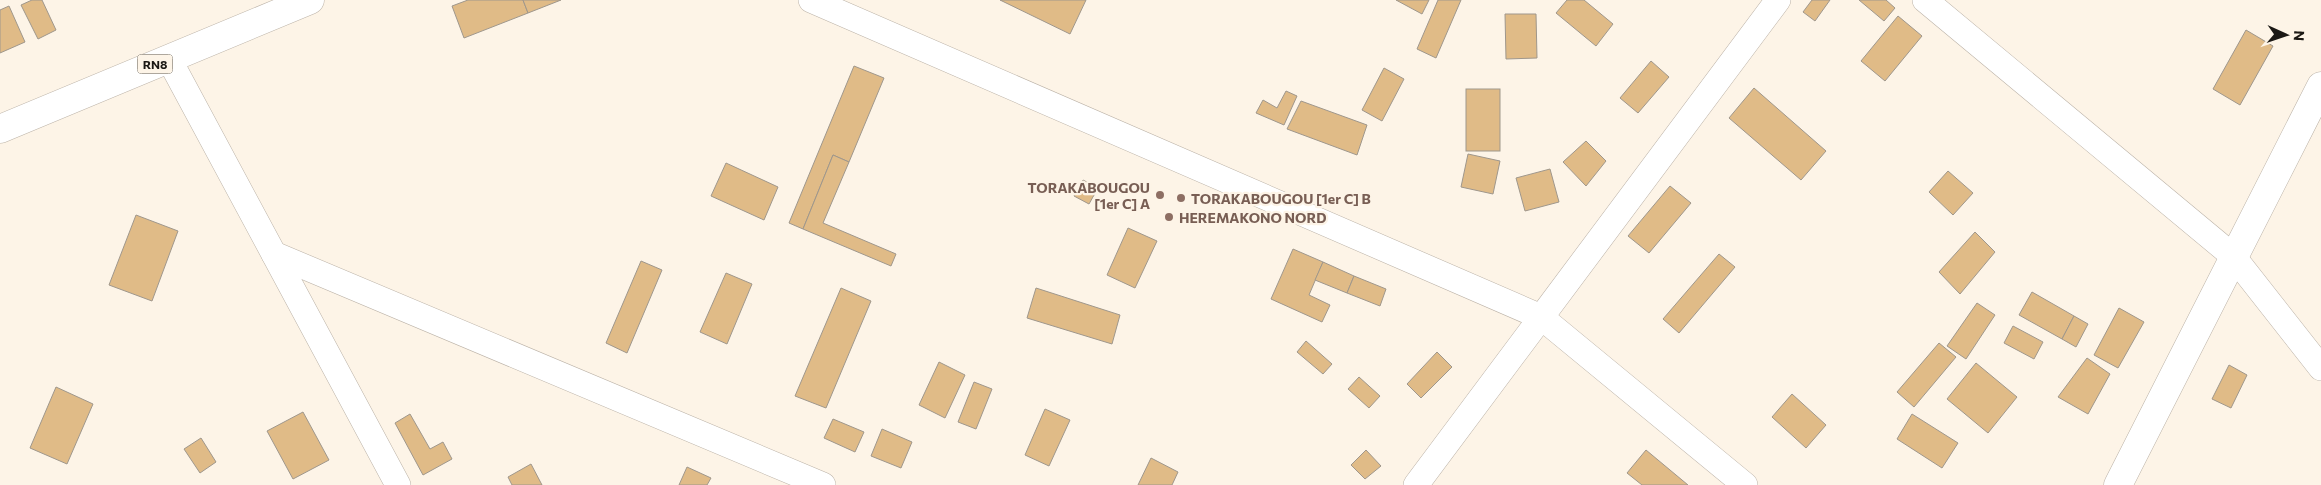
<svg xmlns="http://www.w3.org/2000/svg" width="2321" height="485" viewBox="0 0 2321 485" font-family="Commissioner,sans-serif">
	<rect width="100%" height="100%" fill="#fdf4e7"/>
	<g fill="#e0bb87" stroke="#9f978c">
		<polygon points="32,0 42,0 56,30 38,39 21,5"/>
		<polygon points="468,0 523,0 528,13 464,38 452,6"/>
		<polygon points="523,0 561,0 528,13"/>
		<polygon points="1000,0 1086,0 1070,34"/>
		<polygon points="1396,0 1429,0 1422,14"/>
		<polygon points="1438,0 1461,0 1436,58 1417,49"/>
		<polygon points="1567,0 1584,0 1613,24 1596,46 1556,13"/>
		<polygon points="1812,0 1830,0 1815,21 1803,12"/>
		<polygon points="1859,0 1886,0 1895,8 1884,21"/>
		<polygon points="9,6 25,42 0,53 0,10"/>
		<polygon points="1505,14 1536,14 1537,58 1506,59"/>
		<polygon points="1898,16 1922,36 1885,81 1861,61"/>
		<polygon points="2246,30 2273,46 2240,105 2213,89"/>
		<polygon points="1651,61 1669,77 1638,113 1620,98"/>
		<polygon points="854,66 884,78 849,162 833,155 803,229 789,223"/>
		<polygon points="1384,68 1404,79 1382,121 1362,110"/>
		<polygon points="1754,88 1826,151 1801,180 1729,118"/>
		<rect x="1466" y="89" width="34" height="62"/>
		<polygon points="1286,91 1297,96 1284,125 1256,113 1263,100 1277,108"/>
		<polygon points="1301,101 1367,125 1357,155 1287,129"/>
		<polygon points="1586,141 1606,161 1586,186 1563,162"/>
		<polygon points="1468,154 1500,161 1493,194 1461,187"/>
		<polygon points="833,155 849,162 823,223 896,254 891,266 803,229"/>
		<polygon points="726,163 778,187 764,220 711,196"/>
		<polygon points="1550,169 1559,202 1525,211 1516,178"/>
		<polygon points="1948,171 1973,193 1953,215 1929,192"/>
		<polygon points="1083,180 1098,188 1089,204 1074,196"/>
		<polygon points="1670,186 1691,203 1649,253 1628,236"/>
		<polygon points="136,215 178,231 152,301 109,285"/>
		<polygon points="1128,228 1157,241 1135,288 1107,275"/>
		<polygon points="1975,232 1995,252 1960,294 1939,272"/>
		<polygon points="1293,249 1323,262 1309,295 1330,305 1322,322 1271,299"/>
		<polygon points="1719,254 1735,267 1679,333 1663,319"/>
		<polygon points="641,261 662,270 627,353 606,343"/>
		<polygon points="1323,262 1354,276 1347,293 1315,280"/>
		<polygon points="726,273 752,284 727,344 700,332"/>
		<polygon points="1354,276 1386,289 1380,306 1347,293"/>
		<polygon points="841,288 871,301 826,408 795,396"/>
		<polygon points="1036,288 1120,315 1112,344 1027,318"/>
		<polygon points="2032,292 2074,316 2062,339 2019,315"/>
		<polygon points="1977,303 1995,315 1966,359 1947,346"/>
		<polygon points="2119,308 2144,322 2118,368 2094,355"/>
		<polygon points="2074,316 2088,324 2076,347 2062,339"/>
		<polygon points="2013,326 2043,342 2034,359 2004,343"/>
		<polygon points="1306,341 1332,364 1323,374 1297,352"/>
		<polygon points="1939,343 1956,357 1914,407 1897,392"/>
		<polygon points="1437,352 1452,367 1421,398 1407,384"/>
		<polygon points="2087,358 2110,374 2088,414 2058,397"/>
		<polygon points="939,362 965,375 945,418 919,405"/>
		<polygon points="1976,363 2017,397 1988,433 1947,399"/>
		<polygon points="2229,365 2247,375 2231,408 2212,399"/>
		<polygon points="1359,377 1380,396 1369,408 1348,389"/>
		<polygon points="974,382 992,389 976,429 958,422"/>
		<polygon points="56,387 93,404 67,464 30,448"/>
		<polygon points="1792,394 1826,425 1806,448 1772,417"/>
		<polygon points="1045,409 1070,420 1049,466 1025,455"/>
		<polygon points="303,412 329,460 293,479 267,431"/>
		<polygon points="410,414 430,449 443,442 452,459 423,475 395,423"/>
		<polygon points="1912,414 1958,443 1942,468 1897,439"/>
		<polygon points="833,419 864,432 855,452 824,438"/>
		<polygon points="882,429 912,442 901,468 871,456"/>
		<polygon points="201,438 216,462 200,473 184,449"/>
		<polygon points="1366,450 1381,466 1365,479 1351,465"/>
		<polygon points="1646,450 1688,485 1642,485 1627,473"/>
		<polygon points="1151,458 1178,472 1172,485 1138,485"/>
		<polygon points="531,464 542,485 512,485 508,477"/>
		<polygon points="687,467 711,478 707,485 679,485"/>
	</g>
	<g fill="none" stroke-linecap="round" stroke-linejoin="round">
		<g stroke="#bbb2a7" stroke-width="26">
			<g id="minor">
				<polyline points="811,0 1541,317 1745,485"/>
				<polyline points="1925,0 2233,256 2321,368"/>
				<polyline points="169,59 398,485"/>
				<polyline points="274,254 823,485"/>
				<polyline points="1416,485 1778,0"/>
			</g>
		</g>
		<g stroke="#bbb2a7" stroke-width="29">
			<polyline id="tertiary" points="2118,485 2321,86"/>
		</g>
		<g stroke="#bbb2a7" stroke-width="29">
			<polyline id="primary" points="0,129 310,0"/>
		</g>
		<use href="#minor" stroke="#fff" stroke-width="25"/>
		<use href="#tertiary" stroke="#fff" stroke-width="28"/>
		<use href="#primary" stroke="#fff" stroke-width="28"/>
	</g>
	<g fill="#8d6e63" stroke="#fdf4e7" stroke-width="2">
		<circle cx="1160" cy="195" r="5"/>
		<circle cx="1181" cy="198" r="5"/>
		<circle cx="1169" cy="217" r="5"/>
	</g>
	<g text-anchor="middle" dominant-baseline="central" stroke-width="4.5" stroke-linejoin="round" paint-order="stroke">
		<rect fill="#fdf4e7" stroke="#5f5a53" stroke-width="1" x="137.5" y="54.5" width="35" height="19" rx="4"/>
		<g font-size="12" font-weight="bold" fill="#1b1814">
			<text x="155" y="64">RN8</text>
		</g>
		<g font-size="14" font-weight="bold" fill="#785e54" stroke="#fdf4e7" text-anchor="start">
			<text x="1150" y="187" text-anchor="end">TORAKABOUGOU<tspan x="1150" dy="16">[1er C] A</tspan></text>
			<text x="1191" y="198">TORAKABOUGOU [1er C] B</text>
			<text x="1179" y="217">HEREMAKONO NORD</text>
		</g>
	</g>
	<g transform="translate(2286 35) rotate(93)" stroke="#fdf4e7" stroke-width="4" paint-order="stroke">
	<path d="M0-4L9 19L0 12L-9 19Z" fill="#1b1814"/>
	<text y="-8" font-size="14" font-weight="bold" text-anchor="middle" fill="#1b1814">N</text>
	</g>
</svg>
